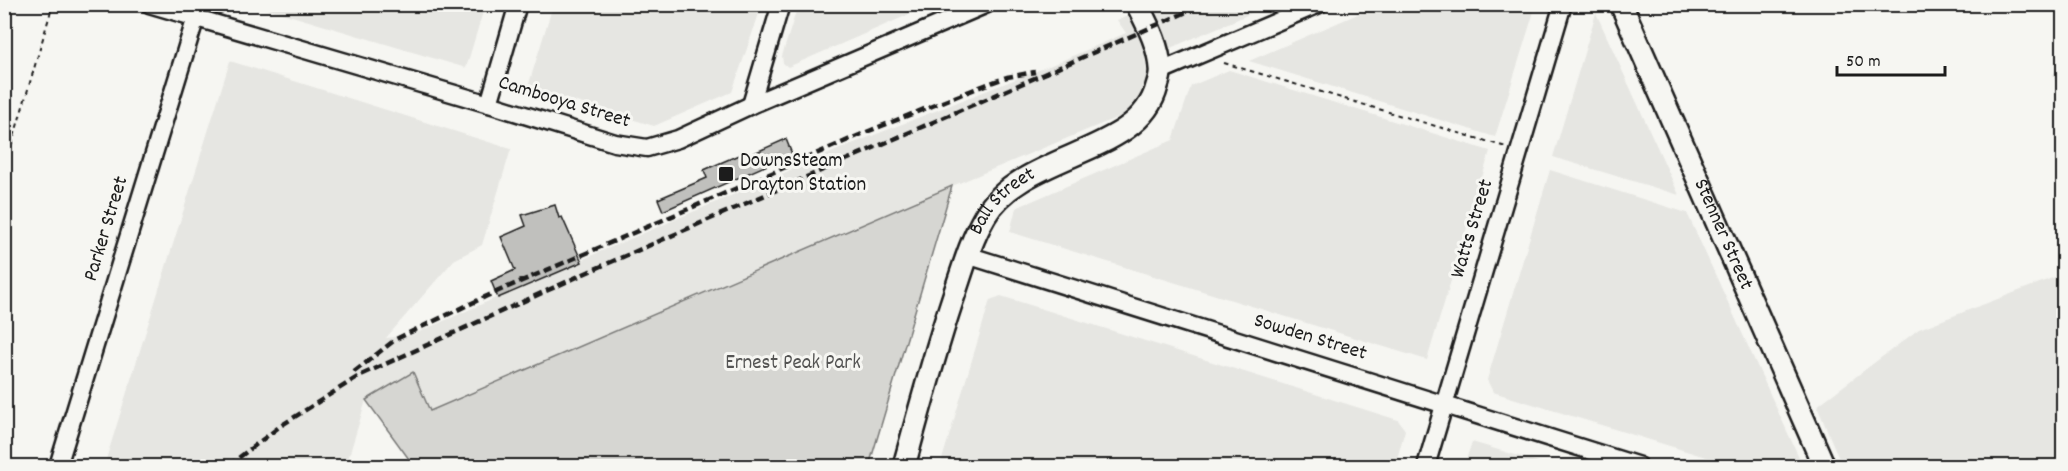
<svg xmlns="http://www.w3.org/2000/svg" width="2068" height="471" viewBox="0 0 2068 471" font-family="Dekko,sans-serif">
	<rect width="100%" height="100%" fill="#f6f6f2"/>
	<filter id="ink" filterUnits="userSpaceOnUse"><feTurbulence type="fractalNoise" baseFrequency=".0167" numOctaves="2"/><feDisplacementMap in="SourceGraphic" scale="12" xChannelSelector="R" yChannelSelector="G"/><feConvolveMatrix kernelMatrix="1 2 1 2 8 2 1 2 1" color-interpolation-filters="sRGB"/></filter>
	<g filter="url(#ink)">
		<g fill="#e6e6e2">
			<polygon points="1381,4 1536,5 1495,137 1249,61"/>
			<polygon points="255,5 485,5 466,68"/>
			<polygon points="553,5 553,4 762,5 732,92 654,126 528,87"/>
			<polygon points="798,5 798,4 931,5 788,67 783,63 782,56"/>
			<polygon points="1158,5 1270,5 1145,59 1148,81 1140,108 952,186 430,411 413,372 366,400 346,466 104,466 230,61 511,149 482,245 454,260 386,338 412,335 597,253 854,143 1049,66 1126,33 1117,20"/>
			<polygon points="1596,13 1679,195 1553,157"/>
			<polygon points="2063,57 2063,101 2053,75"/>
			<polygon points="1229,70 1490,151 1427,360 1010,232 1016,208 1173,140 1191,86"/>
			<polygon points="1550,170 1687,213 1803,466 1735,466 1493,392 1487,380"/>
			<polygon points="2063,274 2063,466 1842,466 1817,406 1919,329"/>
			<polygon points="1001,296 1398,420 1405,430 1395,466 940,466 990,300"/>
			<polygon points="1472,442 1552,466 1464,466"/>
		</g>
		<polygon fill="#d6d6d2" stroke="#797977" stroke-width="1.5" points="952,186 869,466 414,466 366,400 413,372 430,411"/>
		<g fill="#c0c0bd" stroke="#1c1c1c" stroke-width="1.5">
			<polygon points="786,139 792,154 663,211 658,199 707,178 704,170 741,154 743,158"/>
			<polygon points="555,205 559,218 562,217 582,262 498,298 491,281 515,270 501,237 526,226 522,215"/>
		</g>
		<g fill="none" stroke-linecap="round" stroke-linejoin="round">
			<g stroke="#1c1c1c" stroke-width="21">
				<g id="minor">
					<polyline points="149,4 489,104 615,143 647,148 678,139 751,105 987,4"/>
					<polyline points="1161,71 1319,4"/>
					<polyline points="489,104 518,4"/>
					<polyline points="751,105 781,4"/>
					<polyline points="967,255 1639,466"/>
					<polyline points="58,466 200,4"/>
					<polyline points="1426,466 1563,4"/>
				</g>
			</g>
			<g stroke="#1c1c1c" stroke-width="26">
				<g id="major">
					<path id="s1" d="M1621,4L1824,466"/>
					<path id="s2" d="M904,466C919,411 934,355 952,301C962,272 970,242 985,216C1023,151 1140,156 1157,86C1159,80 1161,74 1160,68C1159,46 1147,24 1137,4"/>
				</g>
			</g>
			<g stroke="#1c1c1c" stroke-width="2" stroke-dasharray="4.5 4.5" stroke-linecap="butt">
				<polyline points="1224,63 1506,147"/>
				<polyline points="4,171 53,4"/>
			</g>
			<use href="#minor" stroke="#f6f6f2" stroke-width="16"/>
			<use href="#major" stroke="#f6f6f2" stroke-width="21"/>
			<g stroke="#1c1c1c" stroke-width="4.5" stroke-dasharray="9 4.5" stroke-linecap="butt">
				<polyline points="354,372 396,339 487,296 869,131 985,85 1007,77 1035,72"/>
				<polyline points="228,466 279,427 359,376 588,272 1205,4"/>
			</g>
		</g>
	</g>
	<rect fill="#1c1c1c" stroke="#f6f6f2" stroke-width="2" x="718" y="166" width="16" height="16" rx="3"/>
	<g text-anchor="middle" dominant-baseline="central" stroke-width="6" stroke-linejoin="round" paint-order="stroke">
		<g font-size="21" fill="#1c1c1c" stroke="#f6f6f2">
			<text transform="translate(564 103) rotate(17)">Cambooya Street</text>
			<text stroke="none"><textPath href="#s2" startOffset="286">Ball Street</textPath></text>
			<text transform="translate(107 229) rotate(-73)">Parker Street</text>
			<text transform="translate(1473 229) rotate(-73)">Watts Street</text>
			<text stroke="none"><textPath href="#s1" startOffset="252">Stenner Street</textPath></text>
			<text transform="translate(1310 338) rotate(17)">Sowden Street</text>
		</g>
		<g font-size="21" fill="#1c1c1c" stroke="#f6f6f2" text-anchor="start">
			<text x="740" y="162">DownsSteam<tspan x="740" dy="24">Drayton Station</tspan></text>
		</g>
		<g font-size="21" fill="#545453" stroke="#f6f6f2">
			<text x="793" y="364">Ernest Peak Park</text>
		</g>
	</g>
	<rect width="2068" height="471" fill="none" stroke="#f6f6f2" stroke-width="24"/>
	<rect x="12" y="12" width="2044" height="447" fill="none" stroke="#1c1c1c" stroke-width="2" filter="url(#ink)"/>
	<path d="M1837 66v9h108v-9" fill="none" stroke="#1c1c1c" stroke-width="3"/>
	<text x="1846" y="66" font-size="18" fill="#1c1c1c" stroke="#f6f6f2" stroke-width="4.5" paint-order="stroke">50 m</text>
</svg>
